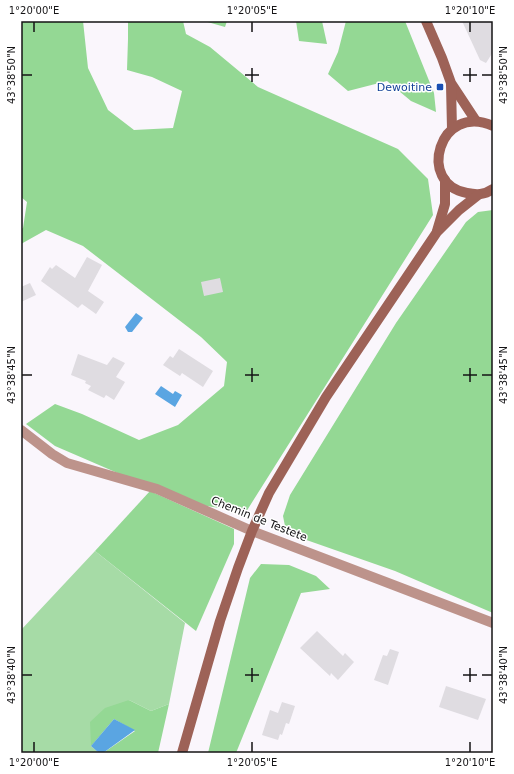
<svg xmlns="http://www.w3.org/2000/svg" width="514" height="774" viewBox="0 0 514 774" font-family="'DejaVu Sans',sans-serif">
	<rect width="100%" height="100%" fill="#faf6fc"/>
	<polygon fill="#a6dba6" points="95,551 185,623 169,704 151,711 129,700 91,746 99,753 21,753 21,630"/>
	<g fill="#94d894">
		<polygon points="21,21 83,21 88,68 108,110 134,130 173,128 182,91 152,77 127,70 128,39 128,21 183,21 186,34 210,47 258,87 398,149 428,179 433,215 246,512 187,503 55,446 26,424 55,404 82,414 139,440 178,425 224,386 227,362 201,337 83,246 46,230 21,244 21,229 23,228 27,202 21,197"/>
		<polygon points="204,21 227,21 225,27"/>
		<polygon points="296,21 322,21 327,44 299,41"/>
		<polygon points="346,21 405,21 434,93 436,112 411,101 387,81 348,91 328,74 338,52"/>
		<polygon points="493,210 493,613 395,571 295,536 285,526 283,516 290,495 396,323 466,222 478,212"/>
		<polygon points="150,491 234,529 234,544 196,631 95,551"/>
		<polygon points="261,564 289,565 316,576 330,589 301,593 236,753 208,753 250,578"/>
		<polygon points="129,700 151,711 169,704 158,753 103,753 135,731 114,719 91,746 90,722 105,708"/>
	</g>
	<g fill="#5aa5e2">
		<polygon points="136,313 143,318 132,332 128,332 125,327"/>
		<polygon points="161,386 173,394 175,391 182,395 175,407 155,394"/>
		<polygon points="114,719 135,730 103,753 99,753 91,746"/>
	</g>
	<g fill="#dfdce1">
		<polygon points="462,21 493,21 493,52 486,63 480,60"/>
		<polygon points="87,257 102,265 88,291 104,302 96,314 82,304 78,308 41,281 50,267 52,269 56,265 75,278"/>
		<polygon points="220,278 223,292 204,296 201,282"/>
		<polygon points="30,283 36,295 21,302 21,287"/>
		<polygon points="179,349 213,371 203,387 182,373 180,376 163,365 170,356 173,358"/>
		<polygon points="78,354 107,365 113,357 125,363 116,377 125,382 114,400 106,395 104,398 88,390 91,386 85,383 86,381 71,375"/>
		<polygon points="317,631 343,656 345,653 354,662 338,680 331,673 330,676 300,648"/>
		<polygon points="390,649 399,652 388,685 374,680 383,655 387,656"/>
		<polygon points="446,686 486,699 478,720 439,707"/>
		<polygon points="282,702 295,706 289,724 286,723 282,735 280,734 278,740 262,735 270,710 278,713"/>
	</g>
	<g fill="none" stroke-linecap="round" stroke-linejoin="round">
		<polyline stroke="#bd938b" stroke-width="10" points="21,430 52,454 67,463 157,489 252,531 493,623"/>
		<g stroke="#9d6257" stroke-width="10">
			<polyline points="426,21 442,58 451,83 476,121"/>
			<polyline points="451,85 452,129"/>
			<path d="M493,126C439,102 416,184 467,193C477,195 484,195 493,189"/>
			<polyline points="437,231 445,204 445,180"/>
			<polyline points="182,753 220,621 238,568 252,531 269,493 326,397 437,232 459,210 478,195"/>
		</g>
	</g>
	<path fill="none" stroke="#141315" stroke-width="1.5" d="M34,22V32M252,22V32M470,22V32M252,68V82M470,68V82M22,75H32M245,75H259M463,75H477M482,75H492M252,368V382M470,368V382M22,375H32M245,375H259M463,375H477M482,375H492M252,668V682M470,668V682M22,675H32M245,675H259M463,675H477M482,675H492M34,742V752M252,742V752M470,742V752"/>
	<rect fill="#1a4fb4" stroke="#fff" stroke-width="1.5" x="436" y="83" width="8" height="8" rx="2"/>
	<g text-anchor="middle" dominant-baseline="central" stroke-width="3" stroke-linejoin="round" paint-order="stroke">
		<g font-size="11" fill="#164399" stroke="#fff" text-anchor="end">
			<text x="432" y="87">Dewoitine</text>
		</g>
		<g font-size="11" fill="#141315" stroke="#fff">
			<text transform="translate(259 519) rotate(22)">Chemin de Testete</text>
		</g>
	</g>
	<rect width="514" height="774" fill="none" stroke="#ffffff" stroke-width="44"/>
	<rect x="22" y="22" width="470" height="730" fill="none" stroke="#141315" stroke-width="1.5"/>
	<g font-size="10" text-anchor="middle" fill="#141315">
		<text x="34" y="14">1°20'00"E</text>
		<text x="252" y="14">1°20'05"E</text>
		<text x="470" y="14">1°20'10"E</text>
		<text transform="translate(11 75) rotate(-90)" y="4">43°38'50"N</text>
		<text transform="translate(503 75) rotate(-90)" y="4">43°38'50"N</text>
		<text transform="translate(11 375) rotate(-90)" y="4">43°38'45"N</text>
		<text transform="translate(503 375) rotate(-90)" y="4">43°38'45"N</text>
		<text transform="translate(11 675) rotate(-90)" y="4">43°38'40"N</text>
		<text transform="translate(503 675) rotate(-90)" y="4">43°38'40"N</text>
		<text x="34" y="766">1°20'00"E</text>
		<text x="252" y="766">1°20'05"E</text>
		<text x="470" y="766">1°20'10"E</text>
	</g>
</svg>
